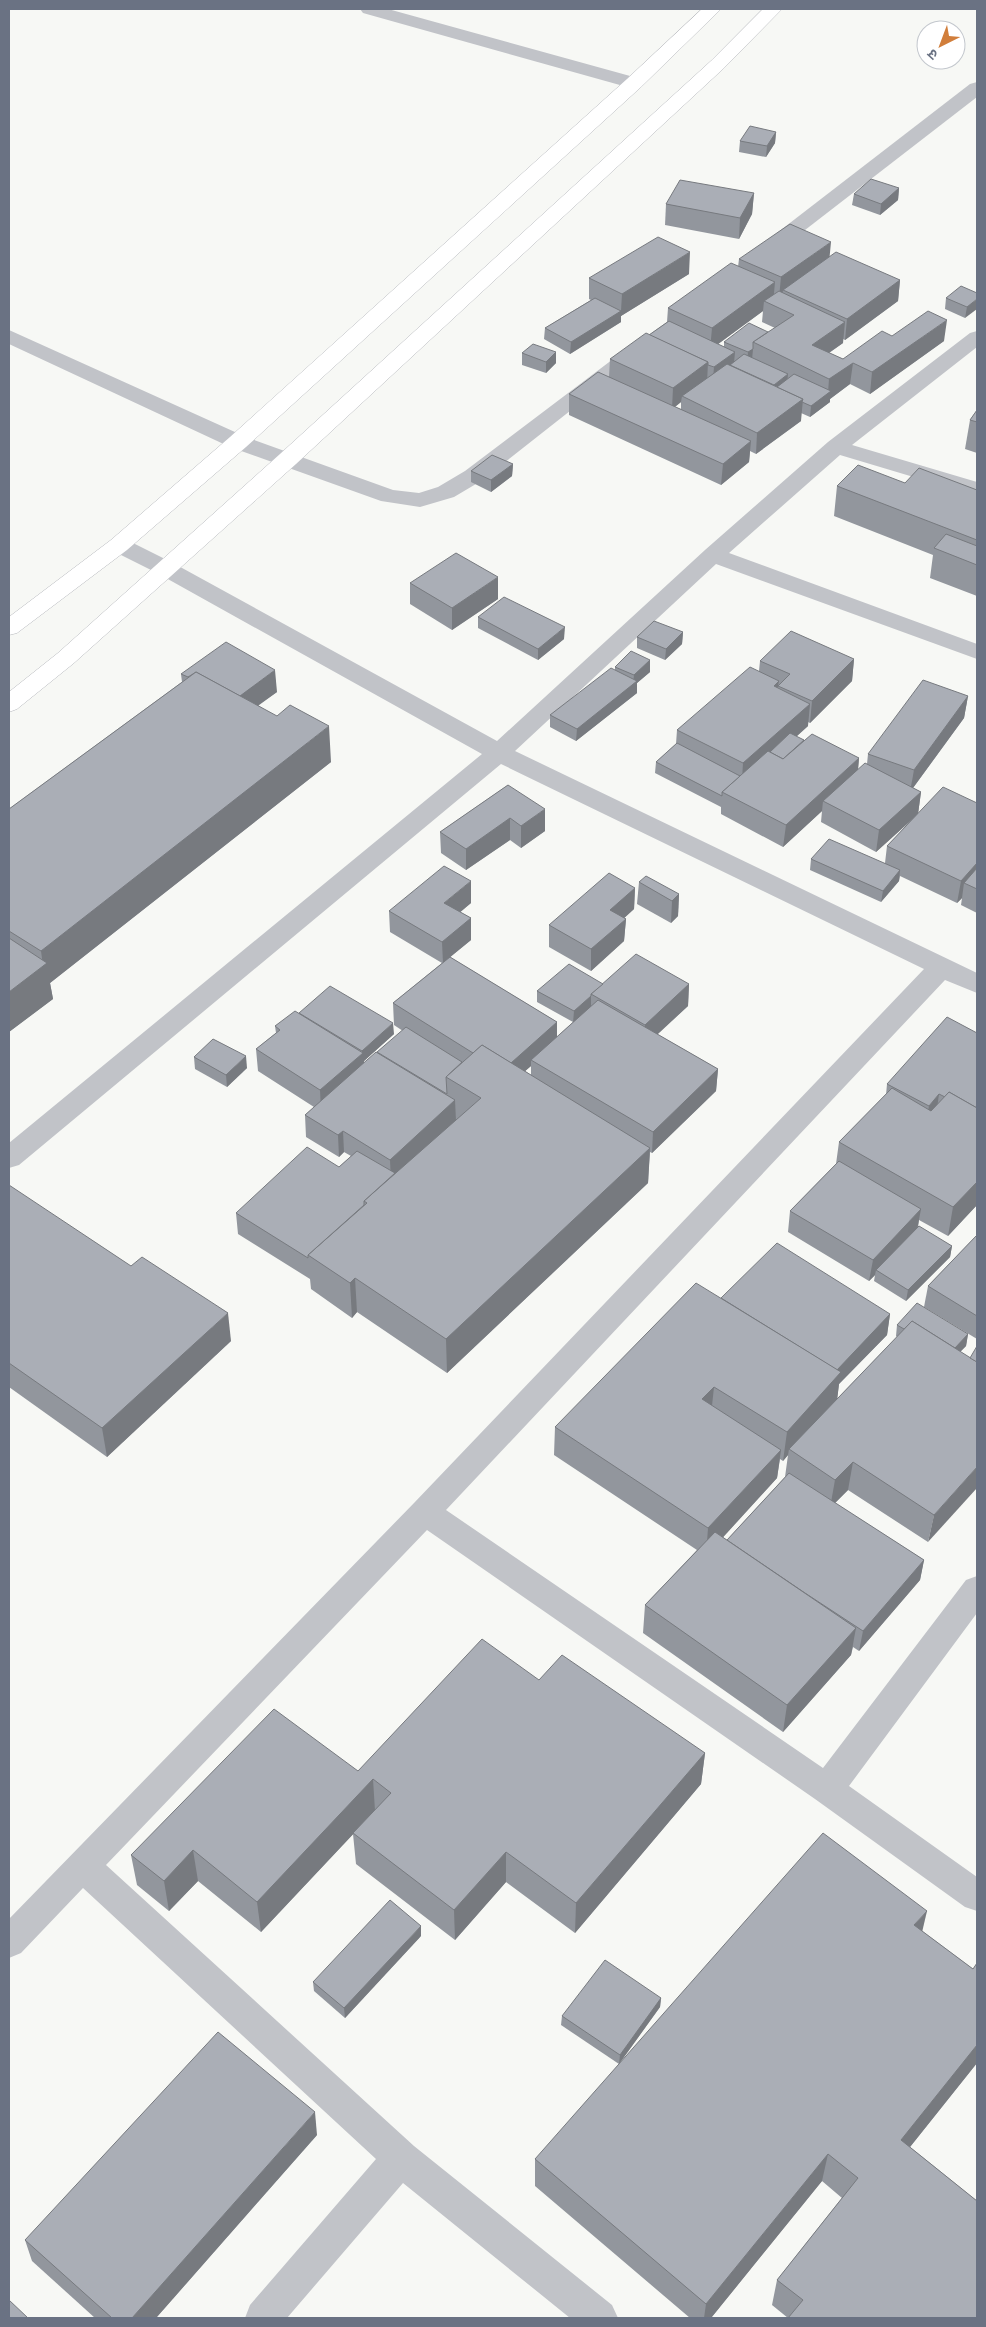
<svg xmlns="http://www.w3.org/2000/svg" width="986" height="2327" viewBox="0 0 986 2327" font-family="'Public Sans','Noto Sans Devanagari',sans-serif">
	<rect width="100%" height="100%" fill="#f7f8f5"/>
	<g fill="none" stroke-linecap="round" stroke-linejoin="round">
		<g stroke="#b5b7bc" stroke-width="1">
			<g id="major">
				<polygon points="702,9 721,9 641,87 246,447 127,550 17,633 9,635 9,617 111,540 230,437 627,79"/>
				<polygon points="763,9 782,9 724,68 296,464 74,663 17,709 9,712 9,692 58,653 280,454 712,60"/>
			</g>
		</g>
		<g fill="#c1c3c8" fill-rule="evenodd">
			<polygon points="360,9 388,9 641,79 643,83 641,87 627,87 363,13"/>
			<polygon points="977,82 977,97 774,254 767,256 760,254 757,250 760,246 970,84"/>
			<polygon points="9,330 246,437 393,490 419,493 438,487 465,471 633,344 640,342 647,344 650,348 481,481 454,497 420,507 381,501 230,447 9,344"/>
			<polygon points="977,331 977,347 852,445 977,482 977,496 840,455 729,553 977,644 977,659 716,564 515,751 977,973 977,993 945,980 446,1510 823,1768 966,1580 977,1576 977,1613 849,1786 977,1877 977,1911 965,1907 815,1799 427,1530 106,1865 414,2146 612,2305 618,2318 570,2318 403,2183 287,2318 245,2318 250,2305 376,2159 83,1888 21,1953 9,1958 9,1919 414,1503 924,969 501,764 19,1165 9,1168 9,1143 482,754 157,573 111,550 108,545 111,540 119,538 127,540 173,563 497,741 705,550 828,442 970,333"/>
		</g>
		<use href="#major" fill="#fff" fill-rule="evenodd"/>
	</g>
	<g fill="#92969d" fill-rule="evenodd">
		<polygon points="776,132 775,143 766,157 739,152 740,141"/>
		<polygon points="899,188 898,200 880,215 852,205 854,194"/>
		<polygon points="754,193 752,214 739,239 665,225 666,204"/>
		<path d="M829,257L900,280L898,301L845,340L843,339V343L829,353L843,359L892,336L944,341L870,394L850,384L830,399V402L810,417L801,413V421L756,454L750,451L749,462L721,485L569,415V394L609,377L610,359L649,335L667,322L668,308L738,267L739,259ZM763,311L762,322L775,328L768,332L724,342V347L718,344ZM681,402V409L675,407Z"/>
		<polygon points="689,274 621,316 621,322 570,354 544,339 545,328 591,300 589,299 589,278"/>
		<polygon points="977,293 965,318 945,309 946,298"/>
		<polygon points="556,352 556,363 546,373 522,365 522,353"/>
		<polygon points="977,410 977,453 965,449 970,420"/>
		<polygon points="513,464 512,476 491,492 471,482 471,471"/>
		<polygon points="905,483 977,490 977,596 930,578 933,555 834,516 837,486"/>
		<polygon points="410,583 498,599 452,630 410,604"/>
		<polygon points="478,617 564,639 538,660 478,628"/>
		<polygon points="683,632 682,644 665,660 637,648 637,637"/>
		<polygon points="854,659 852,681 810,723 808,722 808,726 796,737 804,740 859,758 858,770 867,764 868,754 968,696 964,718 913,788 921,792 918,814 977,803 977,913 961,905 962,898 957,903 900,876 899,881 881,902 810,870 811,859 885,863 887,846 915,817 876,852 821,822 822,811 783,847 721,814 721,807 655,773 656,762 676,744 677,730 759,671 760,661"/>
		<polygon points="650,660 650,672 637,683 637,693 576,741 550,727 550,715 615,670 615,667"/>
		<polygon points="181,674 277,692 258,705 331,762 50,983 53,999 9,1032 9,809 182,682"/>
		<polygon points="508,785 545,831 521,848 510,840 466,870 441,853 440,832"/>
		<polygon points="639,882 679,894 678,916 671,923 637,904"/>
		<polygon points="635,888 634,909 624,918 626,919 624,941 591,971 549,947 549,925"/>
		<path d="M471,903L460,912L471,918V940L450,957L557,1022V1037L573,1022L537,1002V991L603,984H689L688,1006L657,1034L718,1069L716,1091L652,1153L650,1152L648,1183L447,1373L357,1312L352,1318L311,1289L310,1279L238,1234L236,1213L339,1167L351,1156L344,1152L339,1157L306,1137L305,1115L314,1107L258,1071L256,1049L276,1033L275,1026L299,1013L394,1034L364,1061V1063L403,1031L394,1025L393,1003L442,963L390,932L389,911ZM531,1066V1075L525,1071Z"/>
		<polygon points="977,1033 977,1205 948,1236 919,1220 918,1228 952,1246 950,1257 906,1301 874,1281 875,1275 869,1281 788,1232 790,1211 836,1164 839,1142 886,1095 887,1084"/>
		<polygon points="194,1057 247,1068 227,1087 195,1069"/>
		<polygon points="9,1186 231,1341 107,1457 9,1387"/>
		<polygon points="977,1235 977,1339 924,1307 928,1286"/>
		<path d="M721,1298L890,1314L887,1335L839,1384L837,1399L897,1337L896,1336L897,1325L968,1334L966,1346L960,1352L970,1358L928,1542L848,1490L835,1503L924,1560L920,1580L859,1651L853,1647L851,1655L783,1732L643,1633L645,1605L697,1550L554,1455L555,1427ZM788,1455L785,1477L727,1540L723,1537L777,1478L780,1459L783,1461Z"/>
		<polygon points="539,1680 705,1753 701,1784 575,1933 506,1882 455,1940 356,1864 353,1834 261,1932 198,1881 169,1911 137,1885 131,1855 358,1771"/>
		<polygon points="922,1931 973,1969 977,1963 977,2063 910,2147 977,2201 788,2318 772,2305 777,2280 842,2198 822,2181 711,2318 690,2318 535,2186 535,2159"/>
		<polygon points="421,1936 345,2018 314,1991 313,1982"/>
		<polygon points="661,1998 660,2007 619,2064 561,2025 562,2016"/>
		<polygon points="317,2135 156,2318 95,2318 32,2261 25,2240"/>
	</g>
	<g fill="#777a7f">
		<polygon points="776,132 775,143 766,157 767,146"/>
		<polygon points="899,188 898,200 880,215 881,204"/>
		<polygon points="754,193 752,214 739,239 740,218"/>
		<polygon points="831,242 829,263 783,290 782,296 779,298 781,277"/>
		<polygon points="690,252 689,274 621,316 621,322 570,354 571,342 621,311 622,294"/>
		<polygon points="900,280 898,301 845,340 847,319"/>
		<polygon points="775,282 773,304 764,301 763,311 710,350 712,328"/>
		<polygon points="977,299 977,309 965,318 967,307"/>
		<polygon points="947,320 944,341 870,394 872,372"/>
		<polygon points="845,322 843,343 810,366 812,345"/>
		<polygon points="753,349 752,360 747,363 748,352"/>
		<polygon points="556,352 556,363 546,373 546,362"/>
		<polygon points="735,352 734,363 713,379 714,367"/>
		<polygon points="708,362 707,383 682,396 681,402 672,409 673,388"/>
		<polygon points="853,363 850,384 830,399 830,402 810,417 811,406 828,393 829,379"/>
		<polygon points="788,374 787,386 769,389"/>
		<polygon points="803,399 801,421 756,454 757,433"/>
		<polygon points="751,441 749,462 721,485 723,464"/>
		<polygon points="513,464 512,476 491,492 491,480"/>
		<polygon points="498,577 498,599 452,630 452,608"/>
		<polygon points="565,627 564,639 538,660 538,649"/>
		<polygon points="683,632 682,644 665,660 666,649"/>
		<polygon points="854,659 852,681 810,723 812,701"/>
		<polygon points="650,660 650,672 637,683 637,693 576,741 577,729 633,684 634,675"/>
		<polygon points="275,670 277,692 233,724 231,702"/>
		<polygon points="779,681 778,686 776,703 774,686"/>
		<polygon points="968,696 964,718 910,792 914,770"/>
		<polygon points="810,704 808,726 770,760 742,780 743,763"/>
		<polygon points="329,726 331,762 50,983 53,999 9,1032 9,992 43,966 41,951"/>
		<polygon points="859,758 857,780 823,801 822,811 783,847 786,825"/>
		<polygon points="921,792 918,814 876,852 879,830"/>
		<polygon points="545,809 545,831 521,848 521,826"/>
		<polygon points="510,818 510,840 466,870 466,849"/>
		<polygon points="977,863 977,880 964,883 962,898 957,903 961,881"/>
		<polygon points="900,870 899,881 881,902 883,891"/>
		<polygon points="471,881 471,903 445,925 444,903"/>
		<polygon points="635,888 634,909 609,932 610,910"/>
		<polygon points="679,894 678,916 671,923 672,901"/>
		<polygon points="471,918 471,940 443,963 442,942"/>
		<polygon points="626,919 624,941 591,971 591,949"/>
		<polygon points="689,984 688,1006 644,1047 645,1025"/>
		<polygon points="591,996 591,1007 573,1023 574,1011"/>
		<polygon points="557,1022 557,1043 531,1060 531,1066 501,1092 501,1071"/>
		<polygon points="393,1023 394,1034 364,1061 364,1075 321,1111 320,1090 362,1054 362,1051"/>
		<polygon points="246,1056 247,1068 227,1087 226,1075"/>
		<polygon points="718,1069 716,1091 652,1153 653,1132"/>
		<polygon points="939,1094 936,1116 925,1127 929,1106"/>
		<polygon points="455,1100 456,1121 391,1181 390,1160"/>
		<polygon points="343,1131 344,1152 339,1157 338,1135"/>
		<polygon points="650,1148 648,1183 447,1373 446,1339"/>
		<polygon points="977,1182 977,1205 948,1236 953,1207"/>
		<polygon points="921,1209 917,1230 876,1270 875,1275 869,1281 873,1260"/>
		<polygon points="952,1246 950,1257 906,1301 908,1290"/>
		<polygon points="355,1278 357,1312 352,1318 350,1283"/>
		<polygon points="228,1313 231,1341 107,1457 102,1428"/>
		<polygon points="890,1314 887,1335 839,1384 837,1401 789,1449 788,1455 783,1461 787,1432 833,1373"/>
		<polygon points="968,1334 966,1346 945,1367 947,1356"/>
		<polygon points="714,1387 711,1415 702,1399"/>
		<polygon points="781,1450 777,1478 706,1556 708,1528"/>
		<polygon points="853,1462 848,1490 830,1508 835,1480"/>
		<polygon points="977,1467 977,1488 928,1542 934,1515"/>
		<polygon points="924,1560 920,1580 859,1651 863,1631"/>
		<polygon points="856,1628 851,1655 783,1732 787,1705"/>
		<polygon points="705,1753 701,1784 575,1933 576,1903"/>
		<polygon points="373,1779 375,1811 261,1932 257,1902"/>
		<polygon points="193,1850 198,1881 169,1911 164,1881"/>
		<polygon points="506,1852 506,1882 455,1940 454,1910"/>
		<polygon points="927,1911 920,1941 914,1925"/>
		<polygon points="421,1926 421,1936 345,2018 344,2008"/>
		<polygon points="661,1998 660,2007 619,2064 620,2055"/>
		<polygon points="977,2045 977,2063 894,2167 901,2140"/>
		<polygon points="315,2112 317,2135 156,2318 132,2318"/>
		<polygon points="828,2154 822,2181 711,2318 704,2318 706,2304"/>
	</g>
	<g fill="#aaaeb6" stroke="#777a7f">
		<polygon points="750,126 776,132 767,146 740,141"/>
		<polygon points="871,179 899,188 881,204 854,194"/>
		<polygon points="680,180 754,193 740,218 666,204"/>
		<polygon points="790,224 831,242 781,277 739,259"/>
		<polygon points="658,237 690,252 622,294 589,278"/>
		<polygon points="836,252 900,280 847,319 783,290"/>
		<polygon points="731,263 775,282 712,328 668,308"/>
		<polygon points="961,286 977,293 977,299 967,307 946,298"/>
		<polygon points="779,291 845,322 812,345 843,359 882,331 892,336 928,311 947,320 872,372 853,363 829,379 753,342 794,315 764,301"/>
		<polygon points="595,298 621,311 571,342 545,328"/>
		<polygon points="669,321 735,352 714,367 708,365 708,362 649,335"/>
		<polygon points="749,323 768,332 753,342 753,349 748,352 724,342"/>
		<polygon points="646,333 708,362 673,388 610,359"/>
		<polygon points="533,344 556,352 546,362 522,353"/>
		<polygon points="744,354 788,374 774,385 730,365"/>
		<polygon points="727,364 803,399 757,433 682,396"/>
		<polygon points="598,372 751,441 723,464 569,394"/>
		<polygon points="794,374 831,391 811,406 802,402 803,399 777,387"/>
		<polygon points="977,410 977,422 970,420"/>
		<polygon points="492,455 513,464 491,480 471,471"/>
		<polygon points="858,465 905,483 919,468 977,490 977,540 837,486"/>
		<polygon points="946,534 977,546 977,565 934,548"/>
		<polygon points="456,553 498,577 452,608 410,583"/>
		<polygon points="504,597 565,627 538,649 478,617"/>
		<polygon points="654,621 683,632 666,649 637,637"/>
		<polygon points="791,631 854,659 812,701 778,686 790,674 760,661"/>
		<polygon points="226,642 275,670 240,696 196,672 188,677 181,674"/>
		<polygon points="631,651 650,660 634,675 615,667"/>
		<polygon points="750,667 779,681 774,686 810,704 743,763 677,730"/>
		<polygon points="611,668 637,681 577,729 550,715"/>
		<polygon points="196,672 277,716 290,705 329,726 41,951 9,931 9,809"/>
		<polygon points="923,680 968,696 914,770 868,754"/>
		<polygon points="790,733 804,740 783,759 770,752"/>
		<polygon points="812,734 859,758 786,825 722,792 768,751 783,759"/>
		<polygon points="677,743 740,776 722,792 722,796 656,762"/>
		<polygon points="865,763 921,792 879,830 823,801"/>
		<polygon points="508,785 545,809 521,826 510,818 466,849 440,832"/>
		<polygon points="943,787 977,803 977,863 961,881 887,846"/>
		<polygon points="829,839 900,870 883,891 811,859"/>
		<polygon points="444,866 471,881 444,903 471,918 442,942 389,911"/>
		<polygon points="977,868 977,889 964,883"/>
		<polygon points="609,873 635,888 610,910 626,919 591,949 549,925"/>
		<polygon points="646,876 679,894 672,901 639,882"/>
		<polygon points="9,938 47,963 9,992"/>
		<polygon points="636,954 689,984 645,1025 591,994"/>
		<polygon points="450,957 557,1022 511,1063 482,1045 473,1053 393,1003"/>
		<polygon points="569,964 603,984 591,994 591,996 574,1011 537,991"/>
		<polygon points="330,986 393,1023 362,1051 299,1013"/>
		<polygon points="598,1000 718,1069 653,1132 531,1060"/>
		<polygon points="295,1011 363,1053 320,1090 256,1049 280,1030 275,1026"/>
		<polygon points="947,1017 977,1033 977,1108 949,1092 945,1097 939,1094 929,1106 887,1084"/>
		<polygon points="406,1027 462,1062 446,1077 447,1094 377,1052"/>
		<polygon points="213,1039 246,1056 226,1075 194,1057"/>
		<polygon points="482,1045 650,1148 446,1339 355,1278 350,1283 308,1255 367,1203 364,1201 481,1098 446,1077"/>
		<polygon points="376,1052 455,1100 390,1160 343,1131 338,1135 305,1115"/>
		<polygon points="892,1088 931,1111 949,1092 977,1108 977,1182 953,1207 839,1142"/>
		<polygon points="307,1147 339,1167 357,1151 395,1173 364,1201 364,1205 308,1255 308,1258 236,1213"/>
		<polygon points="839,1161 921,1209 873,1260 790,1211"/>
		<polygon points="9,1185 131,1266 142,1257 228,1313 102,1428 9,1363"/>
		<polygon points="919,1226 952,1246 908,1290 876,1270"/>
		<polygon points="977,1235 977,1316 928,1286"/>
		<polygon points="777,1243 890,1314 837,1370 721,1298"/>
		<polygon points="696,1283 841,1372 787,1432 714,1387 702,1399 781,1450 708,1528 555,1427"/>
		<polygon points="917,1303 968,1334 955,1348 912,1321 904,1329 897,1325"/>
		<polygon points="912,1321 977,1362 977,1467 934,1515 853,1462 835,1480 789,1449"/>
		<polygon points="977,1346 977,1362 970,1358"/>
		<polygon points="789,1473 924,1560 863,1631 805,1593 727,1540"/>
		<polygon points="715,1532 856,1628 787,1705 645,1605"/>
		<polygon points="482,1639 539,1680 562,1655 705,1753 576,1903 506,1852 454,1910 353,1833 391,1793 373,1779 257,1902 193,1850 164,1881 131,1855 274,1709 358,1771"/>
		<polygon points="823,1833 927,1911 914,1925 973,1969 977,1963 977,2045 901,2140 977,2201 977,2318 788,2318 803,2300 777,2280 858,2178 828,2154 706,2304 535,2159"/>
		<polygon points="390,1900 421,1926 344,2008 313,1982"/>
		<polygon points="605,1960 661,1998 620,2055 562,2016"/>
		<polygon points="218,2032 315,2112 132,2318 112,2318 25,2240"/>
		<polygon points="9,2300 28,2318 9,2318"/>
	</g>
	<rect width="986" height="2327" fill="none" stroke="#6a7283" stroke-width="20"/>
	<g transform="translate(941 45) rotate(222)"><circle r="24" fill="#ffffff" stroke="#c3c7cd"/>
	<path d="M0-4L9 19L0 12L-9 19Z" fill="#d17e3b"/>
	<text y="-8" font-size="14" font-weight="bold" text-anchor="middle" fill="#6a7283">उ</text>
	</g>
</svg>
